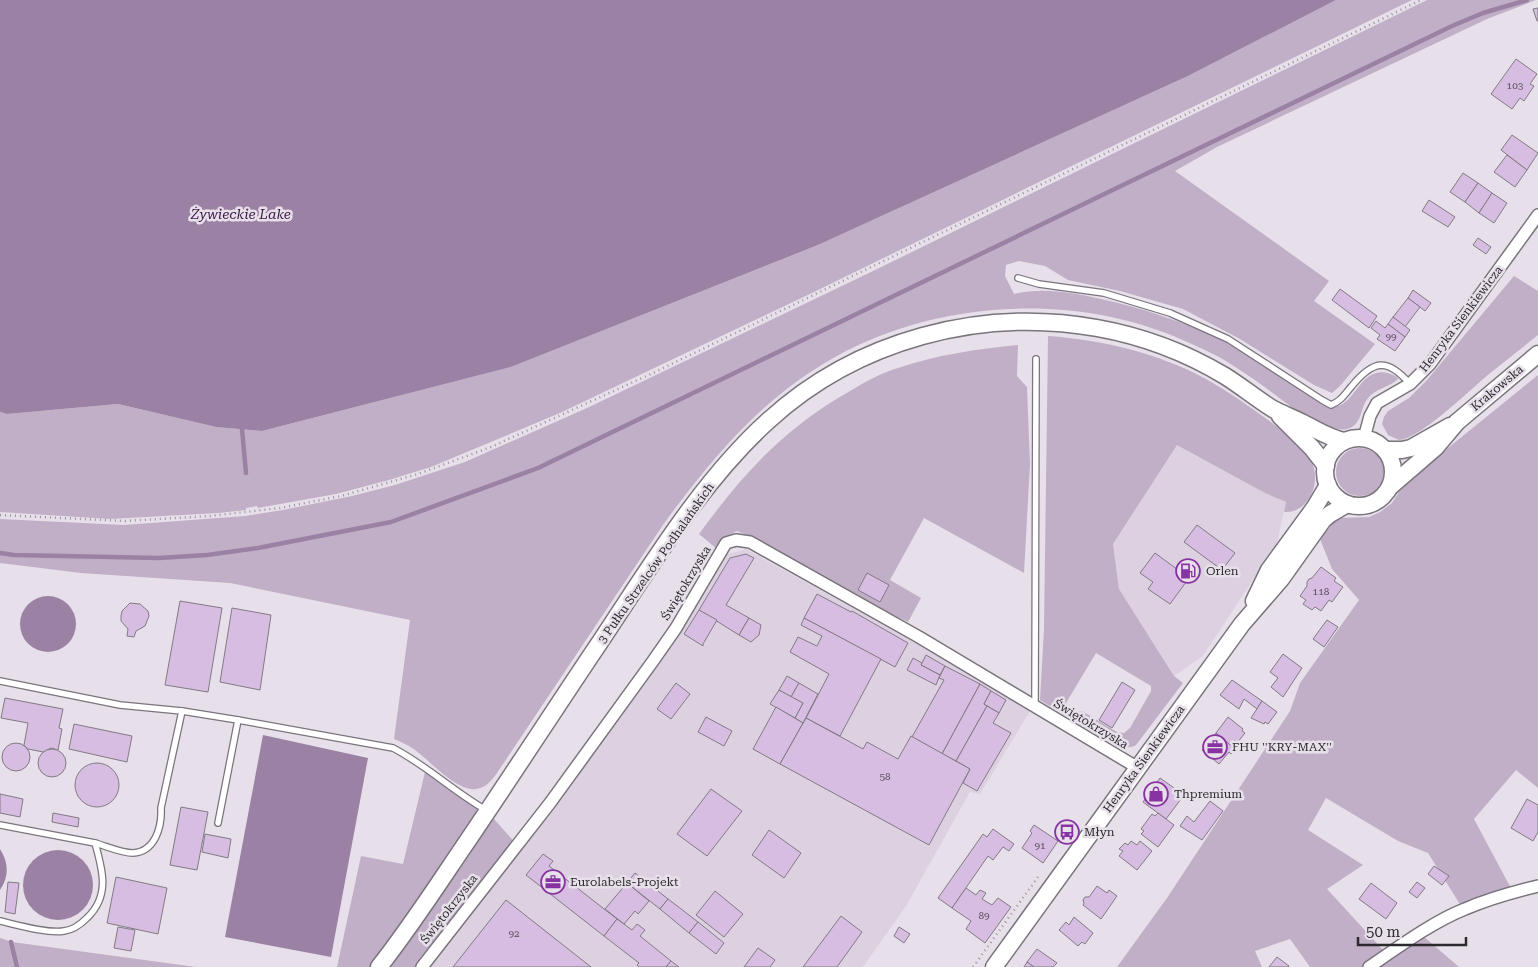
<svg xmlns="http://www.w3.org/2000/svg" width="1538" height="967" viewBox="0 0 1538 967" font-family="'Roboto Serif',serif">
	<rect width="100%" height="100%" fill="#e7e0ea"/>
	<g fill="#ddd1e1">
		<polygon points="1177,444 1265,493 1286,502 1277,543 1203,656 1174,676 1119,589 1113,544"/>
		<polygon points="746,549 915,643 1030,711 980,794 970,792 906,906 863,967 422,967 609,721 721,552 728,554"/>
	</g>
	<g fill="#c1afc7">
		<polygon points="1336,0 1412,0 814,292 560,413 431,467 389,480 336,494 258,508 257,506 246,508 246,510 218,513 110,519 0,512 0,412 7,414 118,404 216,427 262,431 511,367 818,245 1188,76"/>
		<path d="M1427,0H1536L1487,19L1217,147L1175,171L1329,281L1314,301L1375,344L1340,386L1332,393L1314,385L1240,339L1183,309L1120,291L1068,280L1045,266L1019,261L1006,265L1005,276L1014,294C1042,287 1072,292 1101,299C1142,308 1181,321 1220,339C1256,357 1289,383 1323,405C1358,419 1356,355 1397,377L1398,379C1391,386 1379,388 1371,395C1363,402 1363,410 1359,419C1349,438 1328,427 1314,419L1312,422C1285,403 1260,382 1232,365C1216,354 1196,346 1178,338C1063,289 915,302 812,371C752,410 707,465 665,522L501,767C494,777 489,787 476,789C457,792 429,760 415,750C408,745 401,742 394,739L410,620L230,583L81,573L0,563V519L124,525L245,516L283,510L352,496L395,485L465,462L587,408L871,272Z"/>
		<path d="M1514,276L1538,291V335C1522,348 1505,361 1489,374C1471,389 1420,439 1399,440L1388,435L1382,424L1384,417L1388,411L1409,398L1427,380Z"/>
		<path d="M1048,336C1103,340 1158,353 1206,379C1238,397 1268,420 1298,442L1295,445C1301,449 1306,453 1310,459C1323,479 1310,514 1284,512L1286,502L1265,493L1177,445L1113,544L1119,589L1174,676L1183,683L1136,745C1126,751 1117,742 1108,737L1103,739L1078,724C1076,719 1075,716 1078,712L1082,711L1117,732L1124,733L1130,728L1151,691V686L1096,653L1063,708L1056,710L1040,700L1044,629Z"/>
		<path d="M1018,345L1017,376L1027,387L1030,464L1024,573L924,518L890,580L921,598L908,622L877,607L749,536L737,531L727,536L717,549L699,534C743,474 784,428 850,391C865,382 881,373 898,368C936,355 977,349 1018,345Z"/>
		<polygon points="1538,375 1538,788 1516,770 1474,819 1513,892 1461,906 1428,853 1398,841 1326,798 1308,830 1363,865 1327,889 1384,951 1364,967 1310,967 1290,939 1255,951 1262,967 1117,967 1167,898 1290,711 1300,683 1359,600 1332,569 1320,539 1334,522 1341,518 1369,517 1380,512 1392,503 1399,492 1443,452"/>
		<circle cx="1360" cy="472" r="24"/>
		<polygon points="426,768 487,811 517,845 422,967 337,967 361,856 403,864"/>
		<polygon points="1423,936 1459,967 1374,967"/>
		<polygon points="0,938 12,942 196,967 0,967"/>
	</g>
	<g fill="#9b81a4">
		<polygon points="0,0 1336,0 1188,76 818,245 511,367 262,431 216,427 118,404 7,414 0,412"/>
		<circle cx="48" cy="624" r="28"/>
		<polygon points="263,735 368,758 331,957 225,937"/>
		<path d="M0,849C9,863 9,877 0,890Z"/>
		<circle cx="58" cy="885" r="35"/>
	</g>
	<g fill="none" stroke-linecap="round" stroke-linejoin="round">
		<g stroke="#9b81a4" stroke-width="4.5">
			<polyline points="242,429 246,473"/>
			<polyline points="0,553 14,555 159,558 207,555 258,548 391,522 538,468 1452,26 1483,13 1527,0"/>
			<polyline points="11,942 17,967"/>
		</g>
	</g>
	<g fill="#d7bde1" stroke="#817b83">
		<polygon points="1538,8 1538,21 1537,21 1533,9"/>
		<polygon points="1516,59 1537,74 1530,84 1534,86 1524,101 1520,98 1512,109 1491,94"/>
		<polygon points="1512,135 1538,153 1527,170 1501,150"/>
		<polygon points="1507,155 1527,170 1515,187 1494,172"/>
		<polygon points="1463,173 1478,183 1465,202 1450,192"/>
		<polygon points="1478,183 1492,193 1479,213 1465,202"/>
		<polygon points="1492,193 1507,203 1494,223 1479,213"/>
		<polygon points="1429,200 1455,217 1448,227 1422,211"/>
		<polygon points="1478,238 1491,247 1486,254 1473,245"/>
		<polygon points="1340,289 1377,316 1369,328 1332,300"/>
		<polygon points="1413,290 1431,303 1425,311 1408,298"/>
		<polygon points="1408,298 1420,307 1405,327 1393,317"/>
		<polygon points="1393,317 1410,330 1405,337 1388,324"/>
		<polygon points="1376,321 1385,328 1388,324 1405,337 1395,351 1377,339 1380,335 1371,328"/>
		<polygon points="1197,525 1235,553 1222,570 1184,542"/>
		<polygon points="1155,553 1189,578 1170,604 1148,589 1153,582 1140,573"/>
		<polygon points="746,554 754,558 726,605 749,618 739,635 699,610 730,558"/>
		<polygon points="1321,567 1336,578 1334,581 1343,587 1332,602 1329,600 1321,611 1315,607 1312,610 1303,604 1306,600 1300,596 1307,586 1307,582 1309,579 1312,578"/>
		<polygon points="867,573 889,585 880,602 858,590"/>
		<polygon points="817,594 851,612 852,611 908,643 895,667 804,618"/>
		<polygon points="180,601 222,608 208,692 165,685"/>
		<polygon points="130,603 140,604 148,611 149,616 145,626 136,631 134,637 127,636 128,629 121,621 121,616 122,611"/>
		<polygon points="232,608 271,615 260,690 220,682"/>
		<polygon points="699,610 717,620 703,644 703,646 684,634"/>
		<polygon points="749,618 761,625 759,635 751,642 739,635"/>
		<polygon points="804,618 881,659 840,736 806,718 829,674 790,652 798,637 817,646 822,636 801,625"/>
		<polygon points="1327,620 1338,627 1324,647 1313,639"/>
		<polygon points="1283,654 1302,668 1283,697 1271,687 1278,678 1270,672"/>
		<polygon points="926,655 945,666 940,675 921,665"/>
		<polygon points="913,658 922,663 921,665 940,675 936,685 907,670"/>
		<polygon points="945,666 980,684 942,754 912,737 944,680 939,678"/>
		<polygon points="787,676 799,683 791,697 779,690"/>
		<polygon points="1232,680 1262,701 1257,709 1244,699 1239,709 1220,695"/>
		<polygon points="1122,682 1135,690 1112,728 1099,720"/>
		<polygon points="676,683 690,694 671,719 657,709"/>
		<polygon points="799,683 818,694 803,723 795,718 803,703 791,697"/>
		<polygon points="980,684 991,691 984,704 987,706 956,761 942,754"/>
		<polygon points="779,690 803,703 795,718 770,704"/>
		<polygon points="991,691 1006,700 999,713 984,704"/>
		<polygon points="5,698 63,709 59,728 62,729 58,750 51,748 43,752 28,749 24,745 28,723 1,718"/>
		<polygon points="1262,701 1277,712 1268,724 1265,722 1264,724 1251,718"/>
		<polygon points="987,706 999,713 993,723 1011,733 977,791 963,783 970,769 956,761"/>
		<polygon points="776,707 803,723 780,764 753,749"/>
		<polygon points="706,717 732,731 724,746 698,732"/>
		<polygon points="1228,717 1243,729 1242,731 1245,733 1237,743 1235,740 1230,745 1216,733"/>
		<polygon points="806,718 863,749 867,742 898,759 911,736 970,769 929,845 780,764"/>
		<polygon points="74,724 132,736 127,762 69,749"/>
		<polygon points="1216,733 1235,749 1231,754 1229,752 1219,764 1202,750"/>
		<circle cx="16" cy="757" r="14"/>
		<circle cx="52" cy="763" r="14"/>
		<circle cx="97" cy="785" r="22"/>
		<polygon points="1160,778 1184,795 1166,819 1143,802"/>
		<polygon points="711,789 742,811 707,856 677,834"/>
		<polygon points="0,794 23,799 20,817 0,813"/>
		<polygon points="1527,799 1538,805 1538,832 1533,841 1511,828"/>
		<polygon points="1210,801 1223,811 1202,840 1180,826 1187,816 1194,822"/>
		<polygon points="181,807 208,812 197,870 170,865"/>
		<polygon points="53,813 79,818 78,827 52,822"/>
		<polygon points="1158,813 1174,825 1158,847 1141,834 1144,831 1141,829 1152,814 1155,816"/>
		<polygon points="1034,825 1058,841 1043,863 1022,848 1032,833 1030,831"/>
		<polygon points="993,829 1014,844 1009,851 1003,847 993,860 988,856 952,908 938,898 983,834 987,837"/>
		<polygon points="769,830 801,853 784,878 752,855"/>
		<polygon points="205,834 231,839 228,858 202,852"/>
		<polygon points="1131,841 1137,845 1140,841 1152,851 1137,870 1119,856 1123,851 1119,849 1125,843 1128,845"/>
		<polygon points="543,854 553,861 549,866 617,919 604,936 526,875"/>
		<polygon points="1434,866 1449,876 1442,885 1428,874"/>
		<polygon points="635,873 668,899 660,909 627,883"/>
		<polygon points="116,877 167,888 158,934 107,923"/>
		<polygon points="8,882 19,883 15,914 5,912"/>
		<polygon points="1417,882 1425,888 1417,898 1409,892"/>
		<polygon points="627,883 649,901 638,914 635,911 624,924 605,909"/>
		<polygon points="1371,883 1397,903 1386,919 1359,899"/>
		<polygon points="1097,886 1107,893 1109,890 1117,896 1101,919 1083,905 1084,903 1083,900 1085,897 1089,897"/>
		<polygon points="966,888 976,895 980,890 986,893 982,899 992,905 998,898 1011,907 985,943 966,929 971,921 952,908"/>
		<polygon points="715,891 743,914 724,937 696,915"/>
		<polygon points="668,899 698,922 689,933 660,909"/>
		<polygon points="506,900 591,967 453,967"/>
		<polygon points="841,916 862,932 837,967 803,967"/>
		<polygon points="1074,917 1093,933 1085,944 1082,942 1078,946 1059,930 1066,922 1069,925"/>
		<polygon points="617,919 632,930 637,924 645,930 640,936 671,961 666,967 639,967 637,965 639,963 604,936"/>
		<polygon points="698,922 724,943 716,954 689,933"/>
		<polygon points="118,927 135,930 131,951 114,948"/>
		<polygon points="899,927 910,934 904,943 894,936"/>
		<polygon points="758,948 775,960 770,967 744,967"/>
		<polygon points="1037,949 1057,963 1053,967 1034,967 1027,962"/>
		<polygon points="1277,957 1289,966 1288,967 1269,967"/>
		<polygon points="671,961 679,967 666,967"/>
		<polygon points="1027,962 1034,967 1024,967"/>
	</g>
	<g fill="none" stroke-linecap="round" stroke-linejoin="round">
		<g stroke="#7a747c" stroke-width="8">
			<g id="lane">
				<path d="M1018,278L1039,284L1104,293L1170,313L1228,339L1322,400L1331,405C1341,401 1344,395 1351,387C1373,360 1387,357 1410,384"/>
				<polyline points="0,681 120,705 182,711 238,720 218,823"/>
				<polyline points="1035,706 1036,359"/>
				<path d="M238,720L393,748C426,765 453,791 486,810"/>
				<path d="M0,825L95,843C103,871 110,896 87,918C81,924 73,930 64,931C48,934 17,925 0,921"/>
				<path d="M95,843C106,846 121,853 133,853C155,852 162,827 161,808L182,711"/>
			</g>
		</g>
		<g stroke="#7a747c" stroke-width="14">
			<g id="street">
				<polyline points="1364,438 1370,416 1377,403 1410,384 1430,364 1538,215"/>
				<polyline points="422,967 550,803 653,661 676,628 726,543 736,540 750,542 919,637 1138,768"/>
				<path d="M1369,967C1397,948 1434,921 1465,909C1488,899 1513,892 1538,886"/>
			</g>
		</g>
		<g stroke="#7a747c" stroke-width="19">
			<g id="secondary">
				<polyline points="1280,416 1312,448 1326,466"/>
				<circle cx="1359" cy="472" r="34"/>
				<polyline points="1386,450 1402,450 1411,448 1450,426"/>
				<polyline points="1391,486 1435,448 1457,422 1538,354"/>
				<polyline points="1254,601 1269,570 1315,507 1328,485"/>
				<path d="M379,967C409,929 435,889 462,849C507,783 551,715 596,648C647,572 700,482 769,420C857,340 980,307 1097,328C1142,336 1185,352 1225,376C1241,386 1257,399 1273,409C1283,414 1293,418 1303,423C1317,430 1329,438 1344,441"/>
				<polyline points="994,967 1242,624 1281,579 1323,520 1330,514 1347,504"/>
			</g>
		</g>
		<g stroke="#99949b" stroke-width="2.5" stroke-dasharray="1 4" stroke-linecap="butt">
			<polyline points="0,515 124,521 210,516 280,508 341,496 418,474 491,447 653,373 1421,0"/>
			<polyline points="973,967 1038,877"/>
		</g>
		<use href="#lane" stroke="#fff" stroke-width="5.5"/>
		<use href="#street" stroke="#fff" stroke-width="11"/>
		<use href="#secondary" stroke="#fff" stroke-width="16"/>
	</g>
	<defs>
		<g id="fuel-ring" transform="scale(1.25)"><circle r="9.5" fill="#e7e0ea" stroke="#8733a1" stroke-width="1.5"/><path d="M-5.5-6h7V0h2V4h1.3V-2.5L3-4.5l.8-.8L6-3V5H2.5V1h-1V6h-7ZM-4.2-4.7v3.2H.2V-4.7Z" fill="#8733a1"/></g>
		<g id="office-ring" transform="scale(1.25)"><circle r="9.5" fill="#e7e0ea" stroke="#8733a1" stroke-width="1.5"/><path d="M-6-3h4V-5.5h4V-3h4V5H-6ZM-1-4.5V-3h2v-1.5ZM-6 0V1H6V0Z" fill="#8733a1"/></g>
		<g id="shop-ring" transform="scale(1.25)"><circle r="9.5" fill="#e7e0ea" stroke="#8733a1" stroke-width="1.5"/><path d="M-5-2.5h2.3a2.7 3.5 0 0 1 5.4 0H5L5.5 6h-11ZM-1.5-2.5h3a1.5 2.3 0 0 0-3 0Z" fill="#8733a1"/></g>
		<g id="bus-ring" transform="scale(1.25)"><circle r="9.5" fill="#e7e0ea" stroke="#8733a1" stroke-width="1.5"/><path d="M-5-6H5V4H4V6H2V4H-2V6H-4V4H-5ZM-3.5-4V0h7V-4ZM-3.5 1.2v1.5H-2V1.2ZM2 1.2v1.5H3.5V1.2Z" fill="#8733a1"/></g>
	</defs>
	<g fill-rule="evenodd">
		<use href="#fuel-ring" x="1188" y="571"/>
		<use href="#office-ring" x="1215" y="747"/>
		<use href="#shop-ring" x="1156" y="794"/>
		<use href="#bus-ring" x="1067" y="832"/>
		<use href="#office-ring" x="553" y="882"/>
	</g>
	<g text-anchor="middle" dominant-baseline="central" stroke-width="5" stroke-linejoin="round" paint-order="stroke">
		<g font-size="10" fill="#584f5b">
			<text x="1515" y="85">103</text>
			<text x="1391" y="336">99</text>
			<text x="1321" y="591">118</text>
			<text x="885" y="776">58</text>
			<text x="1040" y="845">91</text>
			<text x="984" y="915">89</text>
			<text x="514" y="933">92</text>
		</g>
		<g font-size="12" fill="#2d2a2e" stroke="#e7e0ea">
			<text transform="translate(1461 319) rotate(-53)">Henryka Sienkiewicza</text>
			<text transform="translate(1497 388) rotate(-40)">Krakowska</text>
			<text transform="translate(656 563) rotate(-55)">3 Pułku Strzelców Podhalańskich</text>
			<text transform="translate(686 583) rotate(-59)">Świętokrzyska</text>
			<text transform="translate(1091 724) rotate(31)">Świętokrzyska</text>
			<text transform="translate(1144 759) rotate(-54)">Henryka Sienkiewicza</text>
			<text transform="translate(449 909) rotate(-52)">Świętokrzyska</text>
		</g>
		<g font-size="12" fill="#2d2a2e" stroke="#e7e0ea" text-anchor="start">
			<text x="1206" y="571">Orlen</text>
			<text x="1232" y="747">FHU ''KRY-MAX''</text>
			<text x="1174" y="794">Thpremium</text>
			<text x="1084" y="832">Młyn</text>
			<text x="570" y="882">Eurolabels-Projekt</text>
		</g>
		<g font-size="14" font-style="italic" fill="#3b1946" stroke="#e7e0ea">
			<text x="241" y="214">Żywieckie Lake</text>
		</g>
	</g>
	<path d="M1358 937v8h108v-8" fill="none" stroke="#2d2a2e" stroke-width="2.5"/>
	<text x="1366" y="937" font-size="15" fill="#2d2a2e" stroke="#e7e0ea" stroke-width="4" paint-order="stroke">50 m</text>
</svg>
